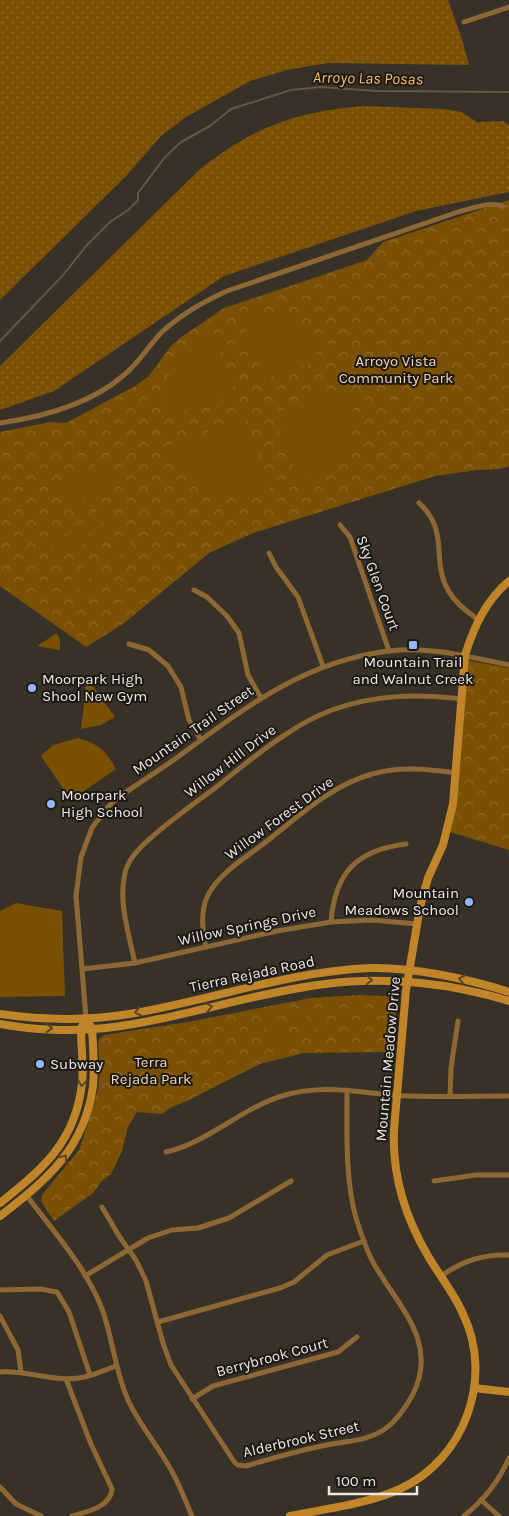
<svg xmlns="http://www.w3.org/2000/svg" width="509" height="1516" viewBox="0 0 509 1516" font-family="Karla,sans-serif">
	<defs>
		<pattern id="grass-dots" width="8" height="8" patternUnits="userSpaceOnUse" patternTransform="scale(1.25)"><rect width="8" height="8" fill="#7a5004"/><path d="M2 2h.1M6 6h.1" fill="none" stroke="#8d6928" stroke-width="1.8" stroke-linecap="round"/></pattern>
		<pattern id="park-crowns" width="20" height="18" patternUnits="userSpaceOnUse" patternTransform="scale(1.25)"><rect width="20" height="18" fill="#7a5004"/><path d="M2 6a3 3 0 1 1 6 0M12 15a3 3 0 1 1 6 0" fill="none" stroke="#8d6928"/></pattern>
	</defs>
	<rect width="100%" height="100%" fill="#383128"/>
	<g fill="url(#grass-dots)">
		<polygon points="0,0 448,0 461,36 469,65 328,63 287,70 250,81 186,117 161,136 126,176 0,300"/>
		<path d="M363,106L444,109L461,112L477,122L503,121L509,125V192L416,211L224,276L54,391L0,410V366L199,170C254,127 294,112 363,106Z"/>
	</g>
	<g fill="url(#park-crowns)">
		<polygon points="509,200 509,466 500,469 477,470 435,476 253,533 209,553 123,624 86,647 0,586 0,432 50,422 66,423 135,386 148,377 171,346 180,338 224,308 367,260 383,242"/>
		<polygon points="465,660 509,668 509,850 447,831"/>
		<polygon points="359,995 385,996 397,999 392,1052 304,1053 260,1064 187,1101 170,1108 162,1114 137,1112 128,1127 122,1151 111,1174 102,1181 93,1193 54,1221 41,1201 42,1195 79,1150 88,1123 98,1089 100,1069 98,1043 100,1038 104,1035 188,1022 311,998"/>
	</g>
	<g fill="#7a5004">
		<path d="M268,314C274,314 282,314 288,316C305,323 314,344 321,360L263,379L241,318Z"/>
		<polygon points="213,334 236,394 167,417 165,396 168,377 193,343"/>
		<polygon points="346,387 354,406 355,427 347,449 332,467 300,484 274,412"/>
		<polygon points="245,418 272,494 249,498 216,497 192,478 173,458 169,446"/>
		<polygon points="100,462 114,482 113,483 70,510 57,490 58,489"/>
		<polygon points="104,506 116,524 107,530 96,512"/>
		<polygon points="90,515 102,533 93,538 82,520"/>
		<polygon points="72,527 84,544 75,550 64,532"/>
		<polygon points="59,535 70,553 61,558 50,541"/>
		<polygon points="128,539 139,557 131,562 119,545"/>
		<polygon points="114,548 126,566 117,571 106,553"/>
		<polygon points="92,562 103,580 95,585 83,567"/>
		<polygon points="78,571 90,588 81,594 70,576"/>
		<polygon points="57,633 60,640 60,650 37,646"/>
		<polygon points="87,678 115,717 101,725 81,729"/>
		<path d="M78,738C99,744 105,750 116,769L71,800L41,756L53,745Z"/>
		<polygon points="500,773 509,776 509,804 492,799"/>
		<polygon points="16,903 62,911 65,996 0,997 0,911"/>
		<polygon points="320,1009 326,1029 317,1032 311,1012"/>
		<polygon points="305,1014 311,1034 302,1037 295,1017"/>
		<polygon points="277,1020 290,1042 278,1049 265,1027"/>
	</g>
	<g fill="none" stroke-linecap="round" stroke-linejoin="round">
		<polyline stroke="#665744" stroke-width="2" points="0,341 64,274 87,245 110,222 128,210 138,200 138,193 165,157 181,142 210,126 231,109 291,90 320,87 377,91 509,92"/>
		<g stroke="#8d6835" stroke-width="5">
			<polyline points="464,22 509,7"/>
			<path d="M0,423C42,417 91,404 124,375C139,363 149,345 162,332C180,315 205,301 227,291L458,212C470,209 491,201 502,206"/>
			<path d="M419,503C450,531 431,561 448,590C455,603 467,612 479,620"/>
			<polyline points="340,525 350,537 389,651"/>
			<polyline points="269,553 276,567 298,597 323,666"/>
			<polyline points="194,590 207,597 227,616 239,633 248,675 261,698"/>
			<polyline points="129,644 149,650 168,666 181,687 189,720 201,740"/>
			<path d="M331,922C335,872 357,850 406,844"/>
			<path d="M206,947C202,930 200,911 208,895C220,872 247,857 267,841C299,816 332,785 372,774C400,766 428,769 456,773"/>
			<path d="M135,963C129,935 118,901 125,873C127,863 134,854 141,847C163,825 190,807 215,788C239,769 262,749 288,733C301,724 316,716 332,710C376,694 416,694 463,699"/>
			<polyline points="82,969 135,963 277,931 331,922 372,920 417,924"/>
			<path d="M86,1018L76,896L81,857L92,828L107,808L115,800C134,786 155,773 175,759C242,710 303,661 389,651C430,646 469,657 509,665"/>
			<polyline points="450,1096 451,1068 458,1021"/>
			<path d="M166,1152C209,1142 240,1109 282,1096C328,1082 365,1095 410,1096C443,1097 476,1096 509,1096"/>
			<polyline points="434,1181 476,1175 509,1175"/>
			<path d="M27,1196C53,1231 86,1267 102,1309C113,1339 115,1371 128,1400C139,1424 157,1445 170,1468C179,1483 185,1500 192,1516"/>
			<path d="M102,1207L119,1236L136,1260L146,1281L163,1343L171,1365L235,1463L238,1465L246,1466C273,1458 300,1450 327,1445C347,1441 367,1441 385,1429C398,1420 406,1407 413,1394C439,1342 398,1306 374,1264C366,1250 361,1233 356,1218C345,1179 347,1131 347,1090"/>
			<polyline points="85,1276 148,1238 172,1230 198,1228 229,1218 291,1181"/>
			<path d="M441,1276C463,1261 482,1254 509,1255"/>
			<polyline points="0,1290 40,1289 57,1292 69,1312 90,1375"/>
			<polyline points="0,1316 18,1350 21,1372"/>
			<polyline points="158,1322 280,1288 294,1282 327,1255 364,1241"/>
			<path d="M0,1372C27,1370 52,1382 79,1378C91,1377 104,1370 116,1366"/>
			<path d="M66,1379L91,1444L112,1489C111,1507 86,1512 72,1516"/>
			<polyline points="192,1399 213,1386 338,1352 357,1337"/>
			<polyline points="0,1487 16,1504 41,1516"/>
			<polyline points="481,1500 499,1516"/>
			<path d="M464,1516C484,1500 499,1481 509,1458"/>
		</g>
		<g stroke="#c08529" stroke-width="8">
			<path d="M0,1014C42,1020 86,1021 129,1014C209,1001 289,971 371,968C413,967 469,979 509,992"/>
			<path d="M0,1024C32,1030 73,1032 106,1028C180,1019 252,993 325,984C386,976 451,983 509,1001"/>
			<path d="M0,1203C43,1169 76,1141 82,1083C84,1065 81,1047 81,1029L83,1024"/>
			<path d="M0,1216C47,1180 85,1148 93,1086C95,1067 93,1047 92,1028L89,1024"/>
			<polyline points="474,1388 509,1392"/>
			<path d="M290,1516C325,1509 367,1504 400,1489C465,1459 494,1378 463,1314C454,1293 439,1275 428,1256C405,1217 392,1175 394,1130L406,990L420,907L428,878L443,845L453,804L465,655C474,627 486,600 509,581"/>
		</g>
	</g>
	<defs><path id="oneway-chevron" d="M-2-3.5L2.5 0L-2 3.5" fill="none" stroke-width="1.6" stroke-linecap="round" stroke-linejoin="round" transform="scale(1.25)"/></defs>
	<g stroke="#5e441d">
		<use href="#oneway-chevron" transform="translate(462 979) rotate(-168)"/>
		<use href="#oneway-chevron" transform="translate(369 980)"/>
		<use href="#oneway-chevron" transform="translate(209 1007) rotate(-11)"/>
		<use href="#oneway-chevron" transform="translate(138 1012) rotate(168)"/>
		<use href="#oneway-chevron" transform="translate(49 1028) rotate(2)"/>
		<use href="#oneway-chevron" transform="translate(82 1083) rotate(95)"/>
		<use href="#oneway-chevron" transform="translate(64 1158) rotate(-53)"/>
	</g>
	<g fill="#91b8fd" stroke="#1c1915" stroke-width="2">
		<rect x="408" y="640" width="10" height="10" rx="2.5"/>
		<circle cx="32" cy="688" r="5"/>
		<circle cx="51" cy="804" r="5"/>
		<circle cx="469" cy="902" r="5"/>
		<circle cx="40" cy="1064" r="5"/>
	</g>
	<g text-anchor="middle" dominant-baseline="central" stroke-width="4" stroke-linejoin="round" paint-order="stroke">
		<g font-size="15" fill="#f5d6af" stroke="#1c1915">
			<text x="396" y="361">Arroyo Vista<tspan x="396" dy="17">Community Park</tspan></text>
			<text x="151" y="1062">Terra<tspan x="151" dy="17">Rejada Park</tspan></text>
		</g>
		<g font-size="15" fill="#ede8e3" stroke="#1c1915">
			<text transform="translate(378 583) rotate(70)">Sky Glen Court</text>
			<text transform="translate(193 730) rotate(-35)">Mountain Trail Street</text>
			<text transform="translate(230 761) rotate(-37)">Willow Hill Drive</text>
			<text transform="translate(279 818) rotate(-36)">Willow Forest Drive</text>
			<text transform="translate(247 926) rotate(-12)">Willow Springs Drive</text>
			<text transform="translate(252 974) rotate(-12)">Tierra Rejada Road</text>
			<text transform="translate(388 1059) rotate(-85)">Mountain Meadow Drive</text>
			<text transform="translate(272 1357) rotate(-15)">Berrybrook Court</text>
			<text transform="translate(301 1439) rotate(-13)">Alderbrook Street</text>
		</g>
		<g font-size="15" fill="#ede8e3" stroke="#1c1915" text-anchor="start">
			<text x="413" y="662" text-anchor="middle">Mountain Trail<tspan x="413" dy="17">and Walnut Creek</tspan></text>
			<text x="42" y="679">Moorpark High<tspan x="42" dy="17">Shool New Gym</tspan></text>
			<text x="61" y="795">Moorpark<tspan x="61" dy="17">High School</tspan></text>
			<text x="459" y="893" text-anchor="end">Mountain<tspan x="459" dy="17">Meadows School</tspan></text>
			<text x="50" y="1064">Subway</text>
		</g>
		<g font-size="16" font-style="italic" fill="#fabd68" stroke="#1c1915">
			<text transform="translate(368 78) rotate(1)">Arroyo Las Posas</text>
		</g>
	</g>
	<path d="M329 1486v8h88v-8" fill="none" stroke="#ede8e3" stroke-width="2.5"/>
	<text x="336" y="1486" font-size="15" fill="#ede8e3" stroke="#1c1915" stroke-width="4" paint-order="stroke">100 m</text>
</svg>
